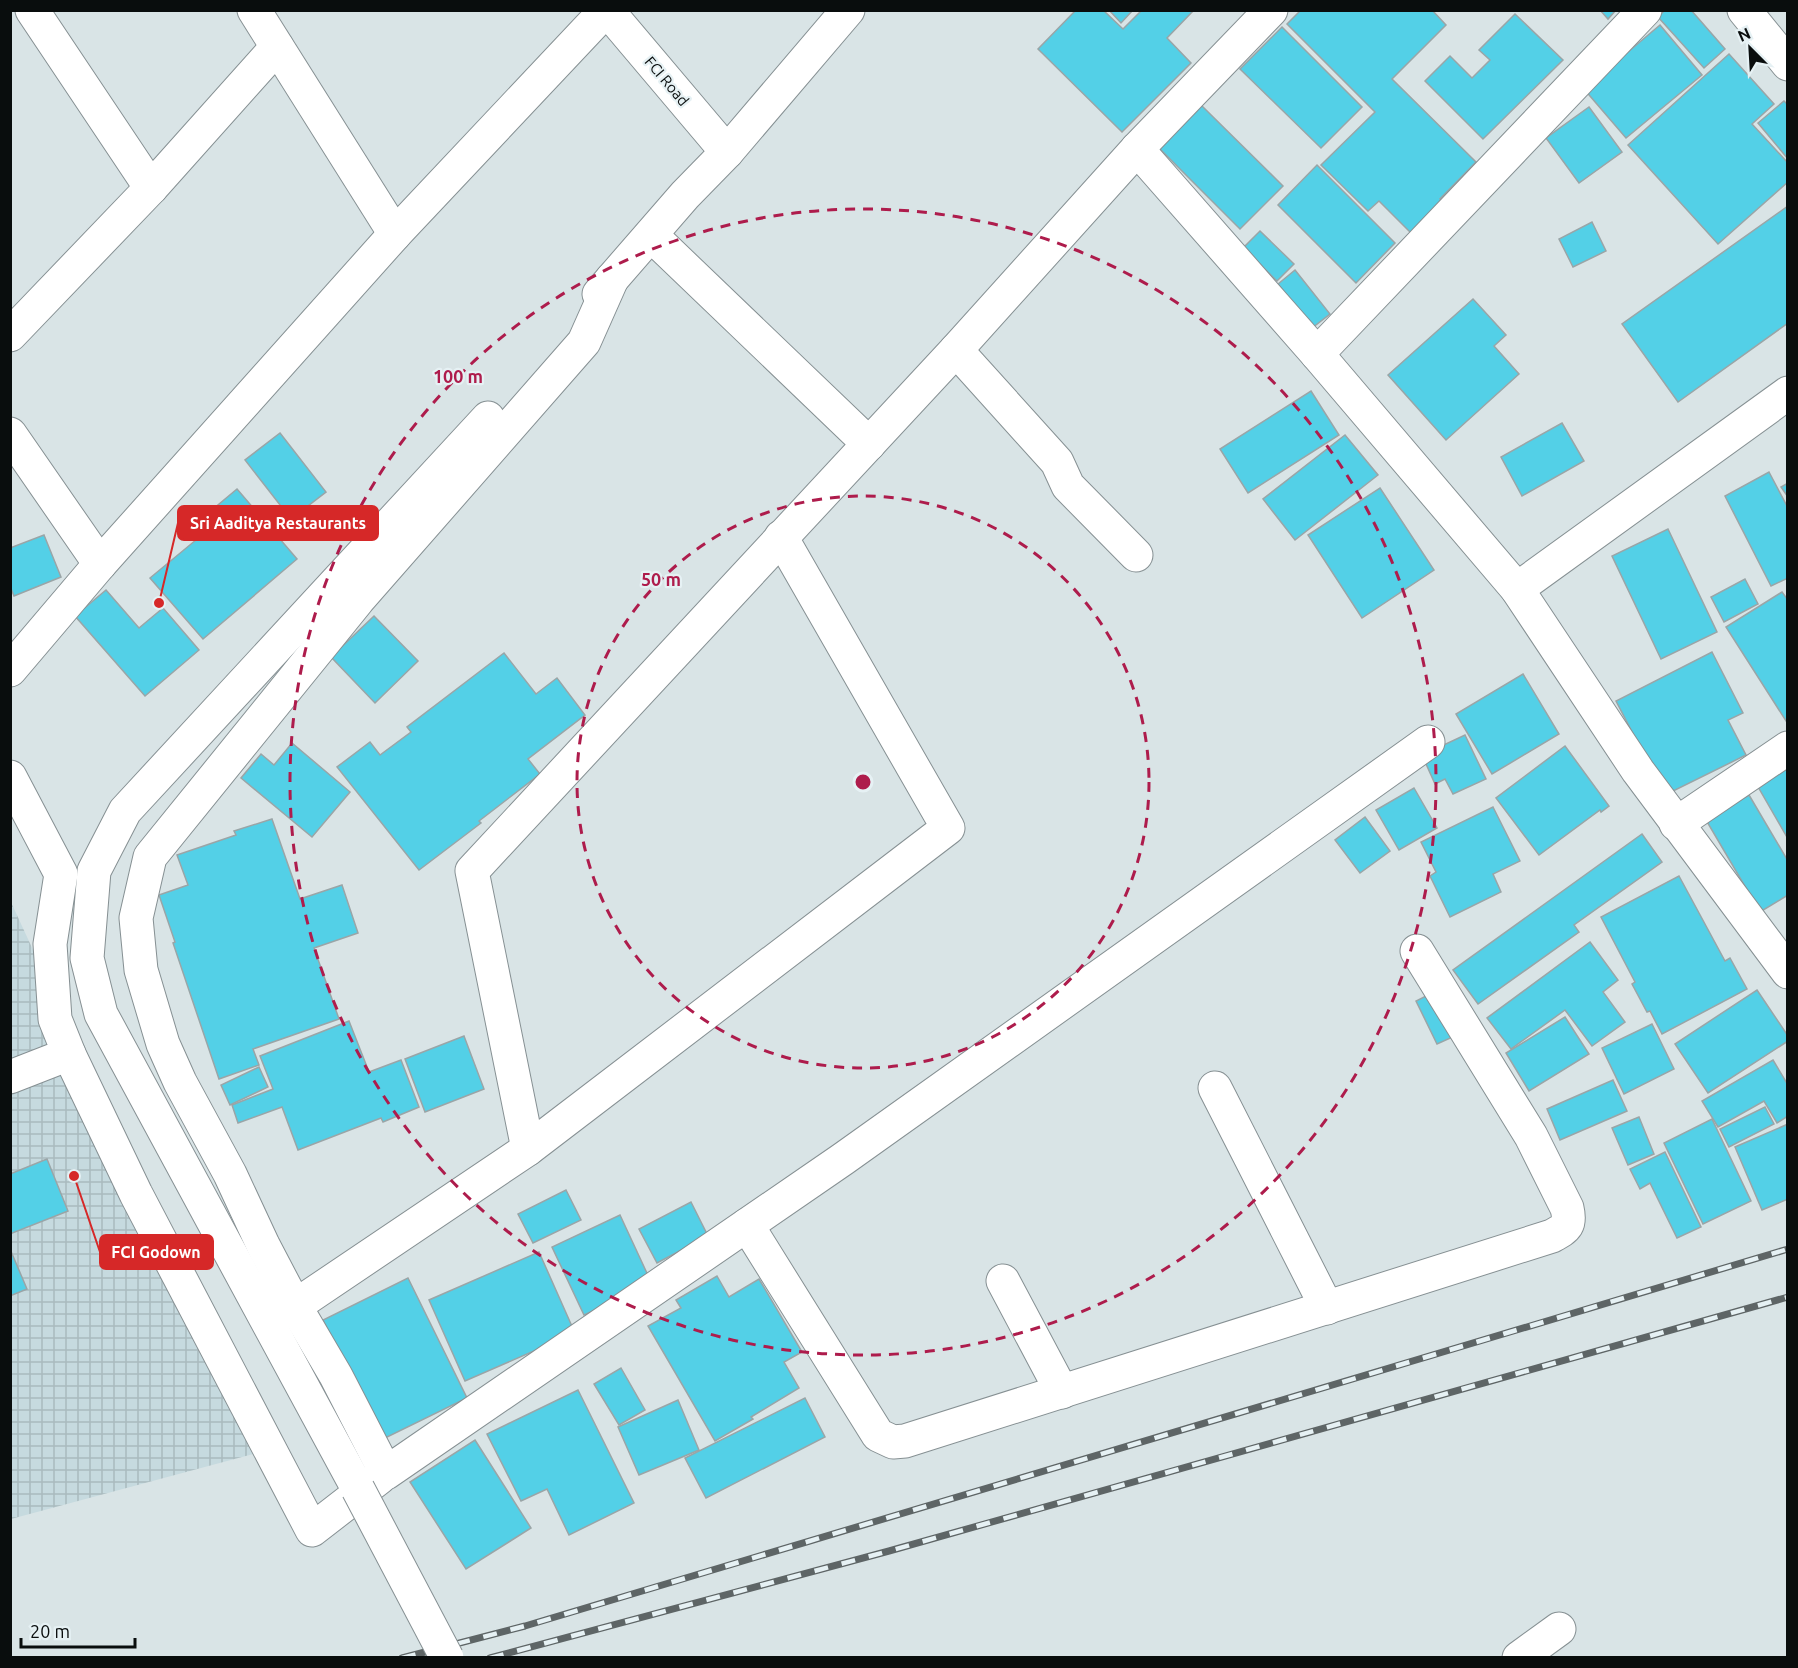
<svg xmlns="http://www.w3.org/2000/svg" width="1798" height="1668" viewBox="0 0 1798 1668" font-family="Ubuntu,sans-serif">
	<defs>
		<pattern id="industrial-grid" width="8" height="8" patternUnits="userSpaceOnUse" patternTransform="scale(1.5)"><rect width="8" height="8" fill="#c6dadf"/><path d="M0 4h8M4 0v8" fill="none" stroke="#a9babe"/></pattern>
	</defs>
	<rect width="100%" height="100%" fill="#d9e4e6"/>
	<polygon fill="url(#industrial-grid)" points="10,900 264,1451 11,1519 10,1519"/>
	<g fill="#53d0e7" stroke="#9aa5a7" stroke-width="1.5">
		<polygon points="1076,10 1103,10 1123,29 1142,10 1194,10 1167,38 1191,63 1122,132 1038,49"/>
		<polygon points="1109,10 1133,10 1121,23"/>
		<polygon points="1301,10 1432,10 1446,25 1392,79 1476,162 1440,199 1443,201 1411,233 1379,201 1368,211 1321,165 1375,112 1287,24"/>
		<polygon points="1600,10 1616,10 1608,19"/>
		<polygon points="1665,10 1691,10 1725,49 1704,68 1658,17"/>
		<polygon points="1515,14 1563,60 1483,139 1425,81 1450,56 1472,78 1490,60 1479,50"/>
		<polygon points="1660,25 1702,75 1626,138 1584,89"/>
		<polygon points="1282,27 1362,107 1321,148 1240,69"/>
		<polygon points="1729,54 1774,104 1752,124 1788,163 1788,182 1718,244 1628,145"/>
		<polygon points="1784,101 1788,105 1788,159 1758,123"/>
		<polygon points="1201,105 1283,186 1240,229 1158,147"/>
		<polygon points="1589,107 1622,152 1579,183 1546,138"/>
		<polygon points="1317,165 1395,243 1356,283 1278,205"/>
		<polygon points="1788,206 1788,323 1678,402 1622,324"/>
		<polygon points="1592,222 1606,251 1573,267 1559,239"/>
		<polygon points="1260,231 1294,264 1277,281 1243,248"/>
		<polygon points="1295,270 1330,314 1312,328 1278,284"/>
		<polygon points="1473,299 1506,335 1494,346 1519,374 1446,440 1388,375"/>
		<polygon points="1311,391 1339,435 1248,493 1220,449"/>
		<polygon points="1562,423 1584,461 1522,496 1501,457"/>
		<polygon points="280,433 326,492 291,519 245,460"/>
		<polygon points="1345,435 1378,475 1295,540 1263,499"/>
		<polygon points="1769,472 1788,508 1788,578 1771,586 1725,496"/>
		<polygon points="1788,483 1788,497 1781,487"/>
		<polygon points="1380,488 1434,570 1362,618 1308,535"/>
		<polygon points="237,489 297,559 203,639 150,578 208,530 200,520"/>
		<polygon points="1668,529 1717,632 1661,659 1612,556"/>
		<polygon points="44,535 61,577 14,596 10,586 10,548"/>
		<polygon points="1745,579 1758,604 1724,622 1711,597"/>
		<polygon points="106,590 139,628 163,608 199,650 145,696 75,616"/>
		<polygon points="1782,592 1788,600 1788,724 1726,627"/>
		<polygon points="374,616 418,661 375,703 331,657"/>
		<polygon points="1712,652 1743,713 1728,720 1746,755 1665,795 1616,701"/>
		<polygon points="504,653 536,694 557,678 585,715 528,759 540,774 479,821 481,823 419,870 337,767 370,742 380,755 411,732 407,727"/>
		<polygon points="1523,674 1559,734 1492,774 1456,714"/>
		<polygon points="1465,735 1486,779 1453,794 1445,779 1435,784 1422,755"/>
		<polygon points="292,743 350,792 312,837 241,778 261,754 274,765"/>
		<polygon points="1565,746 1609,806 1601,812 1600,810 1539,855 1496,798"/>
		<polygon points="1788,768 1788,839 1757,785"/>
		<polygon points="1414,788 1437,828 1399,850 1376,810"/>
		<polygon points="1749,795 1788,861 1788,895 1760,912 1706,820"/>
		<polygon points="1493,807 1520,861 1493,874 1501,892 1450,917 1430,876 1436,872 1421,842"/>
		<polygon points="1365,817 1390,851 1360,873 1335,840"/>
		<polygon points="272,819 300,899 342,885 358,933 314,948 339,1019 253,1049 259,1065 219,1079 173,943 175,942 159,895 188,885 177,855 236,835 234,831"/>
		<polygon points="1642,834 1662,862 1574,925 1579,932 1478,1004 1453,970"/>
		<polygon points="1679,876 1725,961 1730,958 1747,989 1662,1034 1650,1011 1647,1012 1632,984 1635,982 1601,917"/>
		<polygon points="1590,942 1618,980 1603,992 1625,1022 1592,1046 1565,1010 1511,1049 1487,1018"/>
		<polygon points="1757,990 1788,1036 1788,1041 1708,1093 1675,1044"/>
		<polygon points="1434,992 1455,1036 1437,1044 1416,1001"/>
		<polygon points="1565,1017 1589,1054 1529,1091 1506,1053"/>
		<polygon points="349,1021 369,1072 401,1060 419,1107 383,1122 381,1118 298,1150 282,1107 238,1123 232,1105 273,1089 260,1056"/>
		<polygon points="1652,1024 1674,1069 1624,1094 1602,1048"/>
		<polygon points="464,1036 484,1089 425,1112 405,1059"/>
		<polygon points="1773,1060 1788,1085 1788,1116 1777,1123 1764,1101 1718,1127 1702,1101"/>
		<polygon points="259,1067 268,1087 230,1105 221,1085"/>
		<polygon points="1613,1080 1627,1111 1560,1140 1547,1109"/>
		<polygon points="1765,1107 1774,1124 1729,1147 1720,1129"/>
		<polygon points="1639,1117 1654,1154 1628,1165 1612,1128"/>
		<polygon points="1712,1119 1751,1201 1703,1224 1664,1143"/>
		<polygon points="1788,1124 1788,1199 1762,1210 1735,1147"/>
		<polygon points="1665,1152 1701,1227 1677,1238 1650,1183 1640,1189 1630,1169"/>
		<polygon points="47,1159 68,1211 10,1234 10,1174"/>
		<polygon points="566,1190 581,1220 533,1243 518,1214"/>
		<polygon points="691,1202 708,1236 657,1263 639,1229"/>
		<polygon points="620,1215 652,1284 584,1315 552,1247"/>
		<polygon points="10,1249 27,1289 10,1296"/>
		<polygon points="539,1252 575,1333 465,1381 429,1300"/>
		<polygon points="717,1276 729,1297 759,1279 802,1352 784,1362 799,1388 751,1417 753,1419 715,1441 648,1326 681,1308 676,1300"/>
		<polygon points="408,1278 467,1398 381,1440 323,1320"/>
		<polygon points="621,1368 645,1410 619,1425 594,1384"/>
		<polygon points="578,1390 634,1503 569,1535 547,1489 521,1501 487,1434"/>
		<polygon points="805,1398 825,1437 706,1498 685,1458"/>
		<polygon points="678,1400 699,1450 639,1475 618,1427"/>
		<polygon points="475,1440 531,1528 466,1569 410,1482"/>
	</g>
	<g fill="none" stroke-linecap="round" stroke-linejoin="round">
		<g stroke="#869093" stroke-width="35">
			<g id="minor">
				<polyline points="32,10 151,188"/>
				<polyline points="254,10 395,234"/>
				<polyline points="607,10 727,152"/>
				<polyline points="1744,10 1788,64"/>
				<polyline points="1137,149 1317,354 1517,589 1638,771 1788,972"/>
				<polyline points="651,235 869,444"/>
				<polyline points="612,279 584,342 358,600 150,857 136,918 141,970 163,1044 180,1082 230,1174 263,1245 295,1306 336,1376 386,1473 843,1159 1428,742"/>
				<polyline points="599,294 685,195 727,152 848,10"/>
				<polyline points="10,335 151,188 277,47"/>
				<polyline points="956,350 1057,462 1068,486 1136,555"/>
				<polyline points="1317,354 1645,10"/>
				<polyline points="10,434 100,564"/>
				<polyline points="1517,589 1788,393"/>
				<polyline points="10,670 100,564 395,234 606,10"/>
				<polyline points="10,777 61,874 50,944 55,1019 69,1054 10,1077"/>
				<polyline points="1676,824 1788,748"/>
				<polyline points="69,1054 136,1194 312,1530 379,1478"/>
				<polyline points="1215,1088 1327,1308"/>
				<polyline points="528,1149 948,828 781,537"/>
				<path d="M747,1225L878,1435L893,1442L905,1441L1552,1236C1567,1228 1571,1225 1567,1208L1531,1136L1417,951"/>
				<polyline points="1003,1281 1062,1392"/>
				<polyline points="295,1306 528,1149 472,871 956,350 1137,149 1271,10"/>
				<polyline points="358,1489 101,1014 87,958 94,871 125,811 488,418"/>
				<polyline points="1519,1658 1559,1629"/>
			</g>
		</g>
		<use href="#minor" stroke="#fff" stroke-width="33"/>
		<g stroke="#5e6566" stroke-width="7">
			<g id="rail">
				<polyline points="402,1658 525,1626 1788,1249"/>
				<polyline points="490,1658 889,1551 1788,1297"/>
			</g>
		</g>
		<use href="#rail" stroke="#e6f1f4" stroke-width="4.5" stroke-dasharray="14" stroke-linecap="butt"/>
		<g stroke="#869093" stroke-width="35" stroke-linecap="butt">
			<polyline id="minor-bridge" points="358,1489 447,1658"/>
		</g>
		<use href="#minor-bridge" stroke="#fff" stroke-width="33"/>
	</g>
	<g fill="none" stroke="#ae1c4c" stroke-width="3" stroke-dasharray="10 8">
		<circle cx="863" cy="782" r="286"/>
		<circle cx="863" cy="782" r="573"/>
	</g>
	<g text-anchor="middle" dominant-baseline="central" stroke-width="4.5" stroke-linejoin="round" paint-order="stroke">
		<g font-size="15" fill="#090d0d" stroke="#e6f1f4">
			<text transform="translate(667 81) rotate(50)">FCI Road</text>
		</g>
	</g>
	<circle cx="863" cy="782" r="9" fill="#ae1c4c" stroke="#e6f1f4" stroke-width="3"/>
	<g font-size="18" text-anchor="middle" font-weight="bold" fill="#ae1c4c" stroke="#e6f1f4" stroke-width="4.5" stroke-linejoin="round" paint-order="stroke">
		<text x="458" y="383">100 m</text>
		<text x="661" y="586">50 m</text>
	</g>
	<path fill="none" stroke="#d62828" stroke-width="2" d="M159 603L178 523M74 1176L100 1252"/>
	<g fill="#d62828" stroke="#e6f1f4" stroke-width="2">
		<circle cx="159" cy="603" r="6"/>
		<circle cx="74" cy="1176" r="6"/>
	</g>
	<g fill="#d62828" stroke="#d62828" stroke-width="2">
		<rect x="178" y="506" width="200" height="34" rx="6"/>
		<rect x="100" y="1235" width="113" height="34" rx="6"/>
	</g>
	<g font-size="16" text-anchor="middle" font-weight="bold" fill="#fff">
		<text x="278" y="529">Sri Aaditya Restaurants</text>
		<text x="156" y="1258">FCI Godown</text>
	</g>
	<rect width="1798" height="1668" fill="none" stroke="#090d0d" stroke-width="24"/>
	<g transform="translate(1750 48) rotate(336)" stroke="#e6f1f4" stroke-width="4.5" paint-order="stroke">
	<path d="M0-4.5L10 22L0 15L-10 22Z" fill="#090d0d"/>
	<text y="-9" font-size="16" font-weight="bold" text-anchor="middle" fill="#090d0d">N</text>
	</g>
	<path d="M21 1638v9h114v-9" fill="none" stroke="#090d0d" stroke-width="3"/>
	<text x="30" y="1638" font-size="18" fill="#090d0d" stroke="#e6f1f4" stroke-width="4.5" paint-order="stroke">20 m</text>
</svg>
